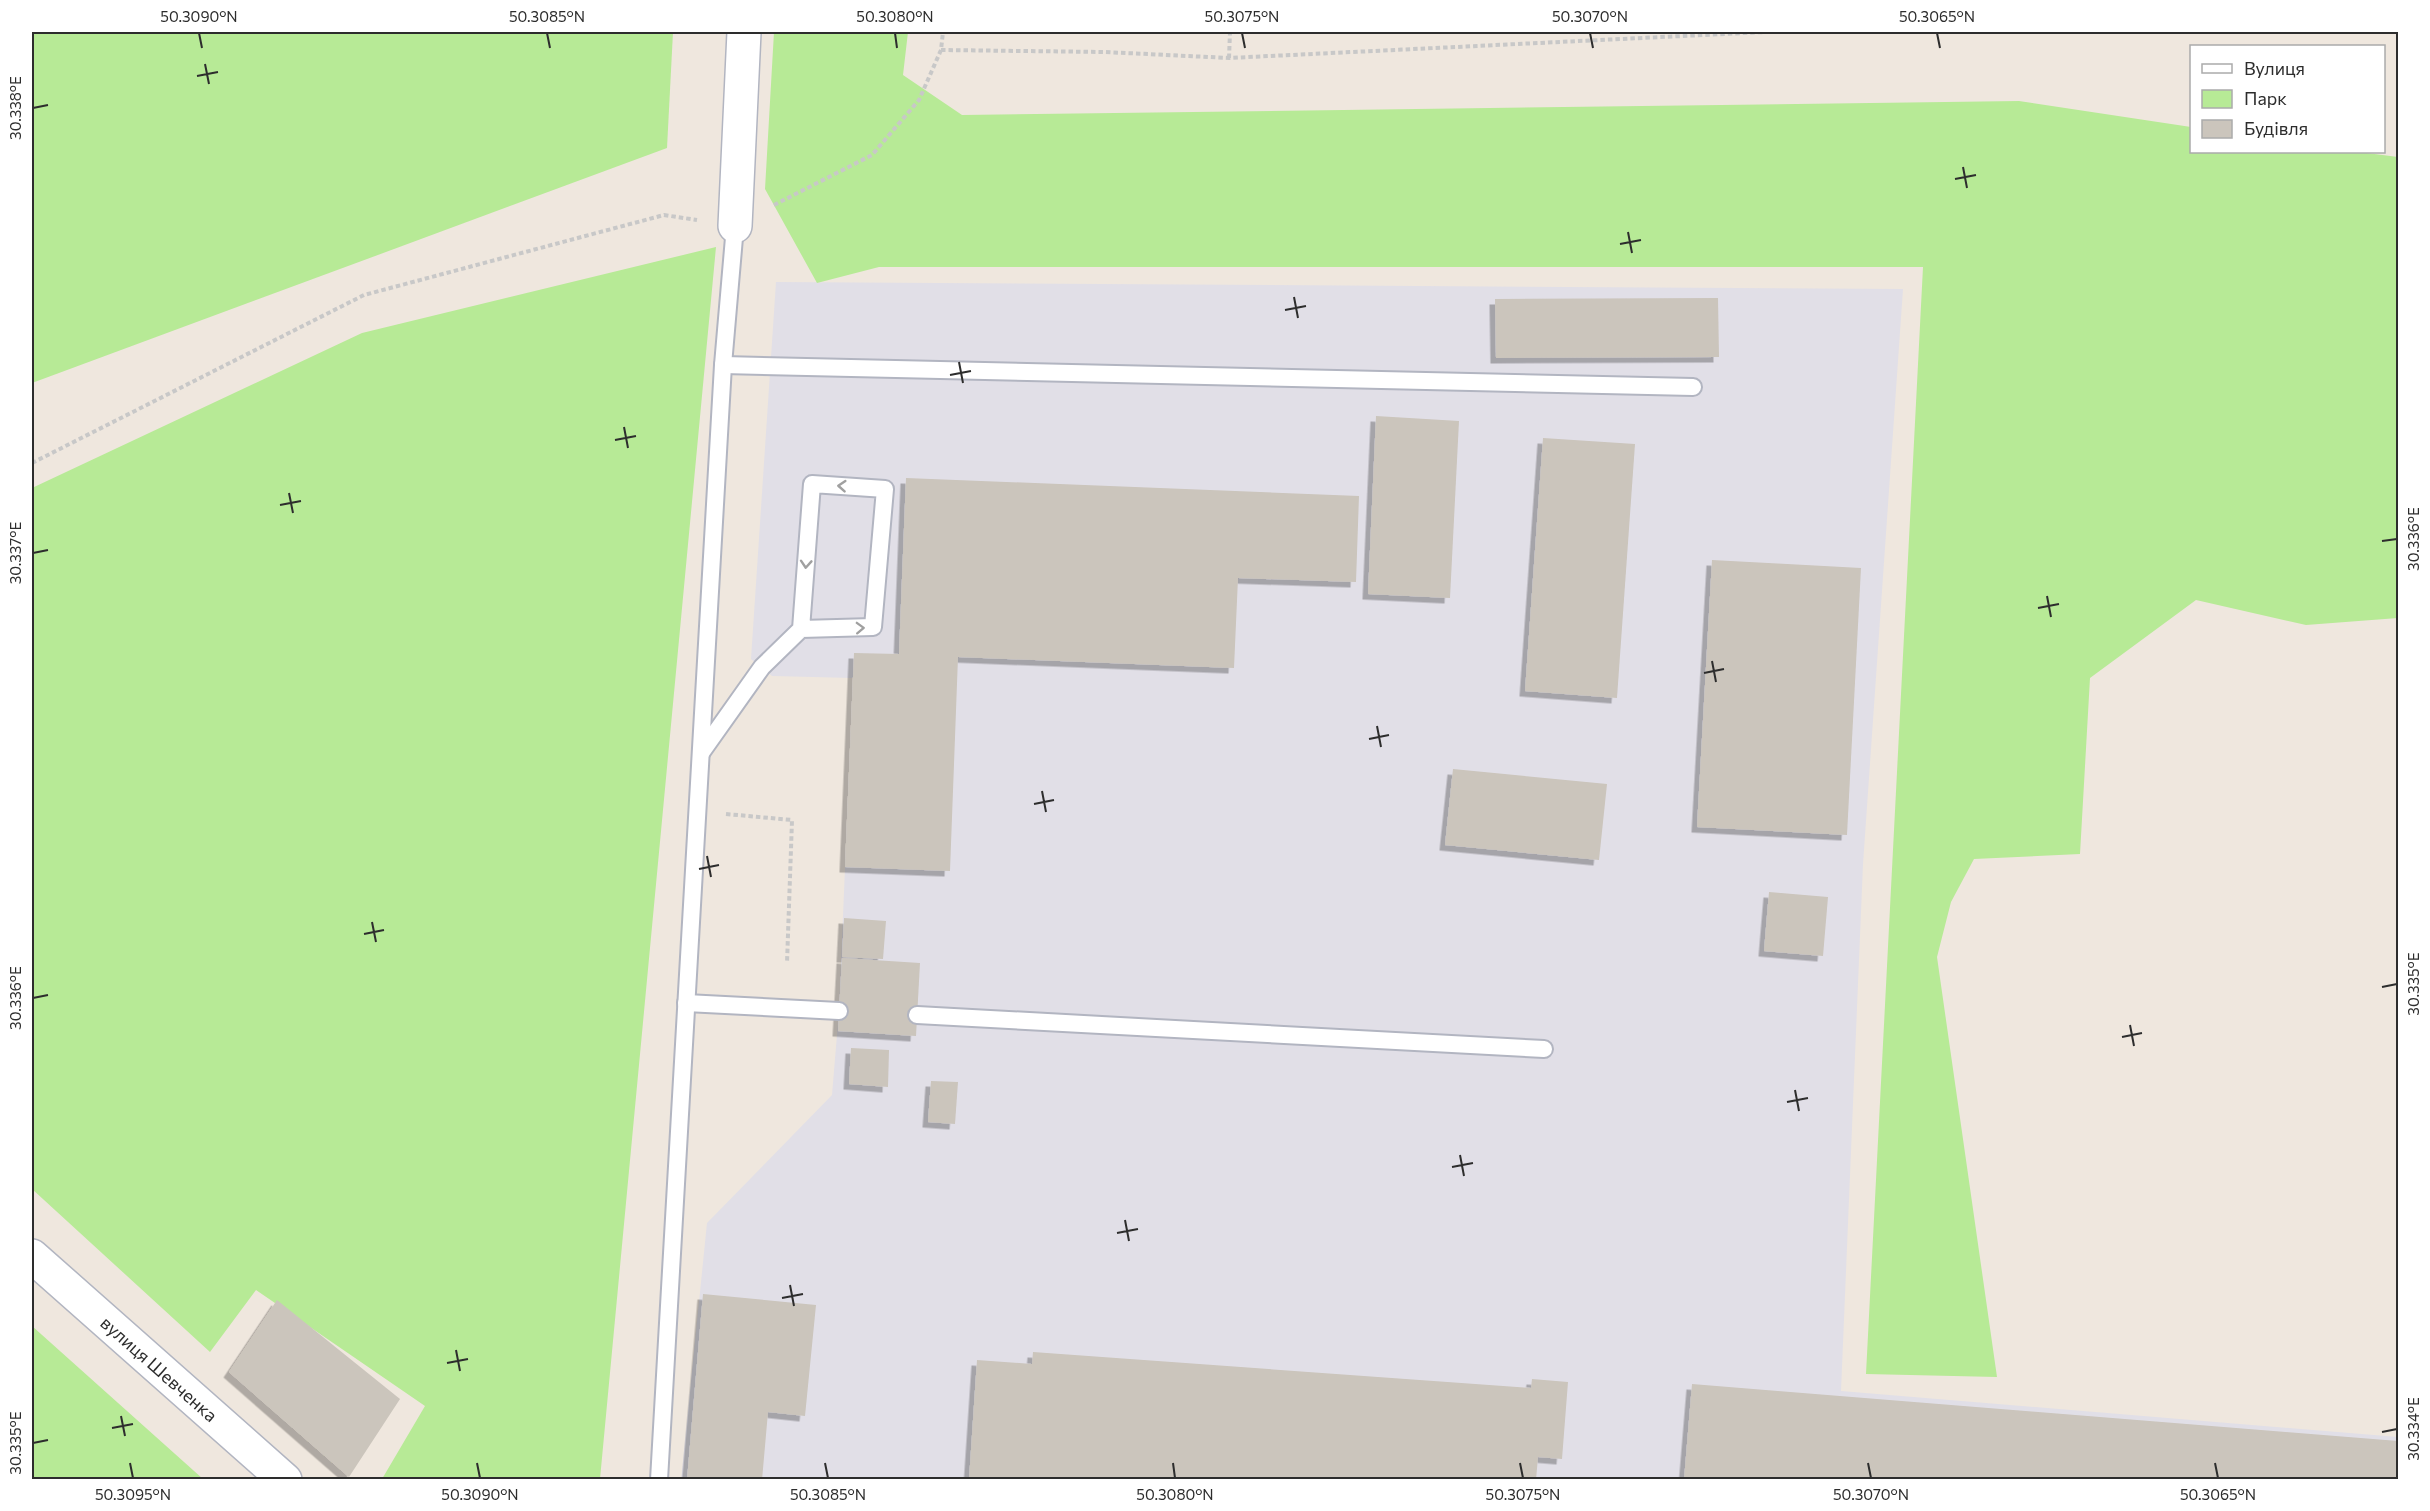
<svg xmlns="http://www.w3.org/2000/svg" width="2430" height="1511" viewBox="0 0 2430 1511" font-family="Commissioner,sans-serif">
	<defs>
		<filter id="shadow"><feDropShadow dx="-5.5" dy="5.5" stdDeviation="0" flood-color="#0004"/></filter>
	</defs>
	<rect width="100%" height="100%" fill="#efe7de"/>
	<polygon fill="#e1dfe7" points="776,282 1903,289 1863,864 1841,1391 2398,1437 2398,1480 681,1480 707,1223 832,1095 839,1011 853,678 772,676 751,659"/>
	<g fill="#b7ea96">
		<polygon points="32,32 673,32 667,148 32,383"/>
		<polygon points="774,32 908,32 903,75 962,115 2019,101 2191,127 2192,152 2359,152 2398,157 2398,618 2306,625 2196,600 2090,678 2080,854 1974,859 1951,902 1937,957 1997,1377 1866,1374 1923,267 879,267 817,283 765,189"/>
		<polygon points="716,247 600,1479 382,1479 425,1406 256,1290 210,1352 32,1189 32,488 362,333"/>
		<polygon points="32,1326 203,1479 32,1479"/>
	</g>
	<g fill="#cbc5bc" filter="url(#shadow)">
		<polygon points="1718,298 1719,357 1496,358 1495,299"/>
		<polygon points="1376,416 1459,421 1450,598 1368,594"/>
		<polygon points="1543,438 1635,444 1617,698 1525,691"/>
		<polygon points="906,478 1359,496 1356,582 1238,578 1234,668 958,657 950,871 845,867 854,653 899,654"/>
		<polygon points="1712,560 1861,568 1847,835 1697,827"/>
		<polygon points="1453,769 1607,784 1599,860 1445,845"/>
		<polygon points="1769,892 1828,897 1823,956 1764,951"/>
		<polygon points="844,918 886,921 883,959 842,957"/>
		<polygon points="842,958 920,963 916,1036 838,1031"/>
		<polygon points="851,1048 889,1050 888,1087 849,1084"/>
		<polygon points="931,1081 958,1082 955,1124 928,1122"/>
		<polygon points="703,1294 816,1305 805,1416 768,1412 762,1480 687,1480"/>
		<polygon points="277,1300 400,1399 349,1477 229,1372"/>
		<polygon points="1033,1352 1531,1388 1532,1379 1568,1382 1562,1459 1538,1457 1536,1480 969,1480 977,1360 1032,1364"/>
		<polygon points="1692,1384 2398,1441 2398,1480 1684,1480"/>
	</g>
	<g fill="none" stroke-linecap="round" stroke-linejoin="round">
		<g stroke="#b2b5c1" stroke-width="20">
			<g id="service">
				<polyline points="723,365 1693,387"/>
				<polyline points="701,753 762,667 801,629 812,484 885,489 873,627 801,629"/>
				<polyline points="686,1003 839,1011"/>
				<polyline points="917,1015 1544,1049"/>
				<polyline points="659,1480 723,365 735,226"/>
			</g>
		</g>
		<g stroke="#b2b5c1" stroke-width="36">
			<polyline id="minor" points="735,226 744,32"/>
		</g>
		<g stroke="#b2b5c1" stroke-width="36">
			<g id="tertiary">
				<path id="s1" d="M32,1256L285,1480"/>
			</g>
		</g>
		<g stroke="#c8c8c8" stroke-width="4" stroke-dasharray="4.5 3" stroke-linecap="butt">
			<polyline points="941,50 1105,52 1229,58 1765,32"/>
			<polyline points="1229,58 1230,32"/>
			<polyline points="774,205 872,155 919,100 941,50 943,32"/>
			<polyline points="32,463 364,295 664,215 697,220"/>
			<polyline points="726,814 792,820 787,963"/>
		</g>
		<use href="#service" stroke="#fff" stroke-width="16"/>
		<use href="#minor" stroke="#fff" stroke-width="33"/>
		<use href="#tertiary" stroke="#fff" stroke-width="33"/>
	</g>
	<defs><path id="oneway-chevron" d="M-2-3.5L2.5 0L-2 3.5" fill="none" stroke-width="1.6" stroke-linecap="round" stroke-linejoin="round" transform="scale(1.5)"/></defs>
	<g stroke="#a0a0a0">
		<use href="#oneway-chevron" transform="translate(842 486) rotate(-176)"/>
		<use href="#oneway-chevron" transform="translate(806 564) rotate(94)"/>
		<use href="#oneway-chevron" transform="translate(860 628) rotate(-2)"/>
	</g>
	<path fill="none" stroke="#2d2d2d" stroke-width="2" d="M199,33L202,48M547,33L550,48M895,33L897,48M1242,33L1245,48M1590,33L1593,48M1937,33L1940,48M205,64L209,84M197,76L218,72M33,108L48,105M1963,167L1967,188M1955,179L1976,175M1628,232L1632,253M1620,244L1641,240M1294,297L1298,318M1285,310L1306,306M959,362L963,383M950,375L971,371M624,427L628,448M615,440L636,436M289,493L293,513M280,505L301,501M2382,541L2397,539M33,553L48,550M2047,596L2051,617M2038,608L2059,604M1712,661L1716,682M1704,673L1724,669M1377,726L1381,747M1369,739L1389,735M1042,791L1046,812M1034,804L1054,800M707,856L711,877M699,869L719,865M372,922L376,942M364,934L384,930M2382,987L2397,984M33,998L48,995M2130,1025L2134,1046M2122,1037L2142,1033M1795,1090L1799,1111M1787,1102L1808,1098M1460,1155L1464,1176M1452,1167L1473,1163M1125,1220L1129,1241M1117,1233L1138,1229M790,1285L794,1306M782,1298L803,1294M456,1350L460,1371M447,1363L468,1359M121,1416L125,1436M112,1428L133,1424M2382,1432L2397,1429M33,1443L48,1440M130,1463L133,1478M477,1463L480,1478M825,1463L828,1478M1173,1463L1175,1478M1520,1463L1523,1478M1868,1463L1871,1478M2215,1463L2218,1478"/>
	<g text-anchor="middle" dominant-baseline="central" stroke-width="4.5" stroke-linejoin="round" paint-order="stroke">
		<g font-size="18" fill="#2d2d2d" stroke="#fff">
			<text stroke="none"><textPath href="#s1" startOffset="170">вулиця Шевченка</textPath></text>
		</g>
	</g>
	<rect width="2430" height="1511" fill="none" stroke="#ffffff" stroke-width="66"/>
	<rect x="2190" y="45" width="195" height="108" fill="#ffffff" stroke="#ababab" stroke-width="1.5"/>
	<rect x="2202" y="64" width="30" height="9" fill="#ffffff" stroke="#ababab" stroke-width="1.5"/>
	<text x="2244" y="75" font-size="18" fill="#2d2d2d">Вулиця</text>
	<rect x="2202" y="90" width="30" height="18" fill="#b7ea96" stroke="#ababab" stroke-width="1.5"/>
	<text x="2244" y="105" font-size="18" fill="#2d2d2d">Парк</text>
	<rect x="2202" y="120" width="30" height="18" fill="#cbc5bc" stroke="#ababab" stroke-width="1.5"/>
	<text x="2244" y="135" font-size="18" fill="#2d2d2d">Будівля</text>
	<rect x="33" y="33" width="2364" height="1445" fill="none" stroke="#2d2d2d" stroke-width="2"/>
	<g font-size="15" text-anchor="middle" fill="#2d2d2d">
		<text x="199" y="22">50.3090°N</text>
		<text x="547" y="22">50.3085°N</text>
		<text x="895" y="22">50.3080°N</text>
		<text x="1242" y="22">50.3075°N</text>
		<text x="1590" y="22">50.3070°N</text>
		<text x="1937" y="22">50.3065°N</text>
		<text transform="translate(16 108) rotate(-90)" y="5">30.338°E</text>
		<text transform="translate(2414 539) rotate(-90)" y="5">30.336°E</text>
		<text transform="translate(16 553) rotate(-90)" y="5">30.337°E</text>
		<text transform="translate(2414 984) rotate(-90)" y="5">30.335°E</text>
		<text transform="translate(16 998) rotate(-90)" y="5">30.336°E</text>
		<text transform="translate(2414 1429) rotate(-90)" y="5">30.334°E</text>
		<text transform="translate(16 1443) rotate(-90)" y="5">30.335°E</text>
		<text x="133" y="1500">50.3095°N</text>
		<text x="480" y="1500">50.3090°N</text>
		<text x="828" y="1500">50.3085°N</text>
		<text x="1175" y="1500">50.3080°N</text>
		<text x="1523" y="1500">50.3075°N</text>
		<text x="1871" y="1500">50.3070°N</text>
		<text x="2218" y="1500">50.3065°N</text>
	</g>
</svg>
